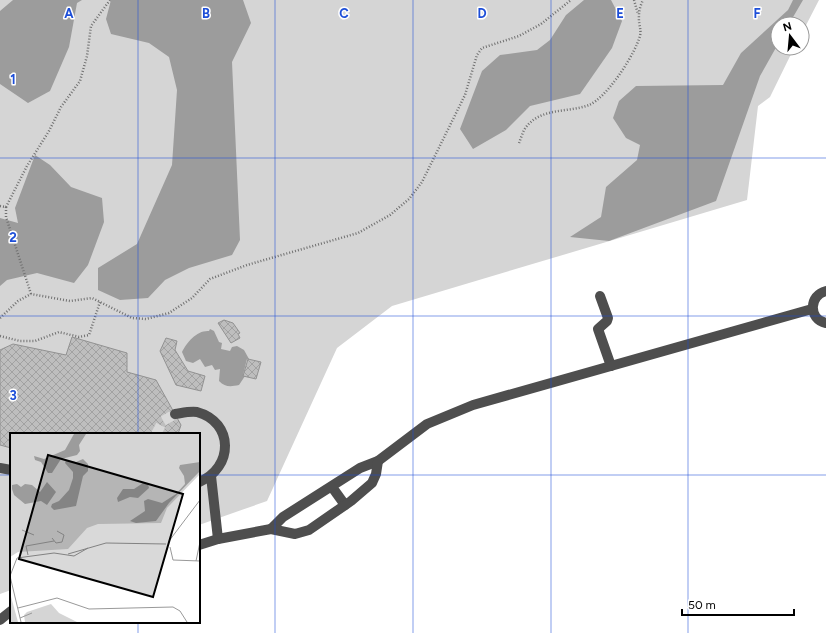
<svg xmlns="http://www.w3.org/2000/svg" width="826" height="633" viewBox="0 0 826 633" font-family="Figtree,sans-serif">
	<defs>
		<pattern id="building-cross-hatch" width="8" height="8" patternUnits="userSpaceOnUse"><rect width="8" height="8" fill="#bebebe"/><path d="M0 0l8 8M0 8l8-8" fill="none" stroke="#a2a2a2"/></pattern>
	</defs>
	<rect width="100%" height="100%" fill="#fff"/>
	<polygon fill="#d5d5d5" points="0,0 819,0 802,33 802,24 778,24 778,48 794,48 770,97 758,106 747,200 392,306 337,348 267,501 199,525 199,434 11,434 11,590 0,594"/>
	<g fill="#9c9c9c">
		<polygon points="13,0 82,0 77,3 69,47 50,91 28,103 0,84 0,11"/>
		<polygon points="111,0 243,0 251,23 232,62 240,240 232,255 189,268 165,280 148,298 120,300 98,290 98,268 137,244 172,165 177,90 169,57 149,43 111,34 106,19"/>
		<polygon points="584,0 611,0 622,21 612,48 580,94 530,106 506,130 473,149 460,129 482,71 500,55 537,50 550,40 566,15"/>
		<polygon points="793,0 803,0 789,24 778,24 778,44 760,76 716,201 609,241 570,237 601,217 606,187 637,160 640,145 626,138 613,118 619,101 636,86 723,85 741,53 788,10"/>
		<polygon points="35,155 50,165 71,187 102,198 104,222 88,265 74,283 37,273 7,280 0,286 0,218 18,223 15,208"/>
		<path d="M210,329L214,331L219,342L222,343L221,349L230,351L232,347L237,346L244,350L249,359H247L243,375L245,376L239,385C230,387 225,387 219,381L220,369L215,370L212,365L205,367L200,359L193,363L186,361L182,352C187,342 197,330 209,331Z"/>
	</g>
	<g fill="url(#building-cross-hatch)" stroke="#929292">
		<polygon points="224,320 233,323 240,333 238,334 240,338 231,343 218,323"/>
		<polygon points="72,337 127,353 127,372 156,380 181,425 178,434 11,434 11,448 0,445 0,350 13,344 66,355"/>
		<polygon points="166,338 177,341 175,350 188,371 205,376 201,391 176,385 160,351"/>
		<polygon points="248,359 261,362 256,379 243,376"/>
	</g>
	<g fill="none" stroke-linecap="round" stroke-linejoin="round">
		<polyline stroke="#d9d9d9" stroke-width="10" stroke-dasharray="10 5" stroke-linecap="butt" points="156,434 163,421 175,414"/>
		<g stroke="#707070" stroke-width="2.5" stroke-dasharray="1 2" stroke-linecap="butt">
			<polyline points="634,0 638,14"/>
			<path d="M519,143C521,138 523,131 526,127C542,107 568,113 589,105C606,98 630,61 637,44C644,29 638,29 639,15C639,10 641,4 643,0"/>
			<polyline points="0,206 6,207 27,166 49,131 61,107 80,81 87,56 91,26 110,0"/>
			<polyline points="6,207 6,217 31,294"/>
			<polyline points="0,318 18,301 31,294 70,301 92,298 132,318 146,319 169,313 192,298 210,279 247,265 358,233 390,215 409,199 422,182 465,95 477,55 482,48 519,36 541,24 571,0"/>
			<polyline points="0,336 20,341 35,341 59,332 79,337 89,335 100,302"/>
		</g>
		<g stroke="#4e4e4e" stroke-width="10">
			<path d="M826,291C809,295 808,319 826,323"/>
			<polyline points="600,296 608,318 607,321 598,329 611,366"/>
			<path d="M175,414C182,413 190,411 197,412C234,422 234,468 199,482"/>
			<polyline points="0,468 11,470"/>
			<polyline points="211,476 218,539"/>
			<polyline points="332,487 345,505"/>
			<polyline points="271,529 283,517 360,468 378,461 427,424 473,405 812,309"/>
			<polyline points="199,545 218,539 271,529 295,534 309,530 351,501 372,483 376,474 378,461"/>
			<polyline points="0,620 11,611"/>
		</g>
	</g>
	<path fill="none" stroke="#1d4ed8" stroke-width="1" stroke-opacity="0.55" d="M138,0V434M275,0V633M413,0V633M551,0V633M688,0V633M0,158H826M0,316H826M0,475H11M199,475H826M138,622V633"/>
	<g transform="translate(10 433)">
		<rect width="190" height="190" fill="#fff"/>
		<path d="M0,1H190V41L157,75L151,90L88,91L77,95L58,116L8,119L0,124ZM0,160L8,189H0ZM41,171L49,180L67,189H15L14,182L17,179Z" fill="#d5d5d5"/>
		<path d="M64,1H76L69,12L70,18L67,22L51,26L42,40H38L31,29L25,27L24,23L34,26L55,17ZM73,26L78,31V38L73,43L66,73L44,77L41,74L42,71L49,68L59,57L63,45V39L55,30L56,27L66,29ZM190,29V38L159,70L146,88L126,90L120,88L135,78L134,68L138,66L152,70L166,61L175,51L174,43L169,35L170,32ZM37,49L46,59L37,72L31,68L15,71L4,62L2,56V52L7,51L11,54L15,51L22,52L30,59ZM133,50L138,51L139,55L128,65L120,64L108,69L107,65L113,56H124Z" fill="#9c9c9c"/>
		<path fill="none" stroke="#999" stroke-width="1" d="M12,97L24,102M42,105L46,110L52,109L54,102L47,98M159,108L190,67M160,114L163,127L190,128M58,121L96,110L156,111M18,122L16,113L44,108M186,128L190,109M8,175L47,165L79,176L163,174L170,178L177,189M10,185L22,180M11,189L0,143L7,125L44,120L64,123L78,115"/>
		<path fill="#000" fill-opacity="0.15" stroke="#000" stroke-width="2" d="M38,22L173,61L143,164L9,126Z"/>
		<rect width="190" height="190" fill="none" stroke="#000" stroke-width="2"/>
	</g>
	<g font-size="13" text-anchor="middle" font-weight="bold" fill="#1d4ed8" stroke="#fff" stroke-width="3" stroke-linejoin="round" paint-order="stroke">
		<text x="69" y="18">A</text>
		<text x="206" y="18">B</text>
		<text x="344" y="18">C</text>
		<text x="482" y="18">D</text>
		<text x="620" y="18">E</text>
		<text x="757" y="18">F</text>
		<text x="13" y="84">1</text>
		<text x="13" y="242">2</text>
		<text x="13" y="400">3</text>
	</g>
	<g transform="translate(790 36) rotate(344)"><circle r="19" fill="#ffffff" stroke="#999999"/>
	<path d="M0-3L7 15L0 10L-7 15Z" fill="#000000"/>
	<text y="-6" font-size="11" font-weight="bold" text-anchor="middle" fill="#000000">N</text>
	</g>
	<path d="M682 609v6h112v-6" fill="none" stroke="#000000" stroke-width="2"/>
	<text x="688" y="609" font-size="12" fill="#000000" stroke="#ffffff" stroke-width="3" paint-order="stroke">50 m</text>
</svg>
